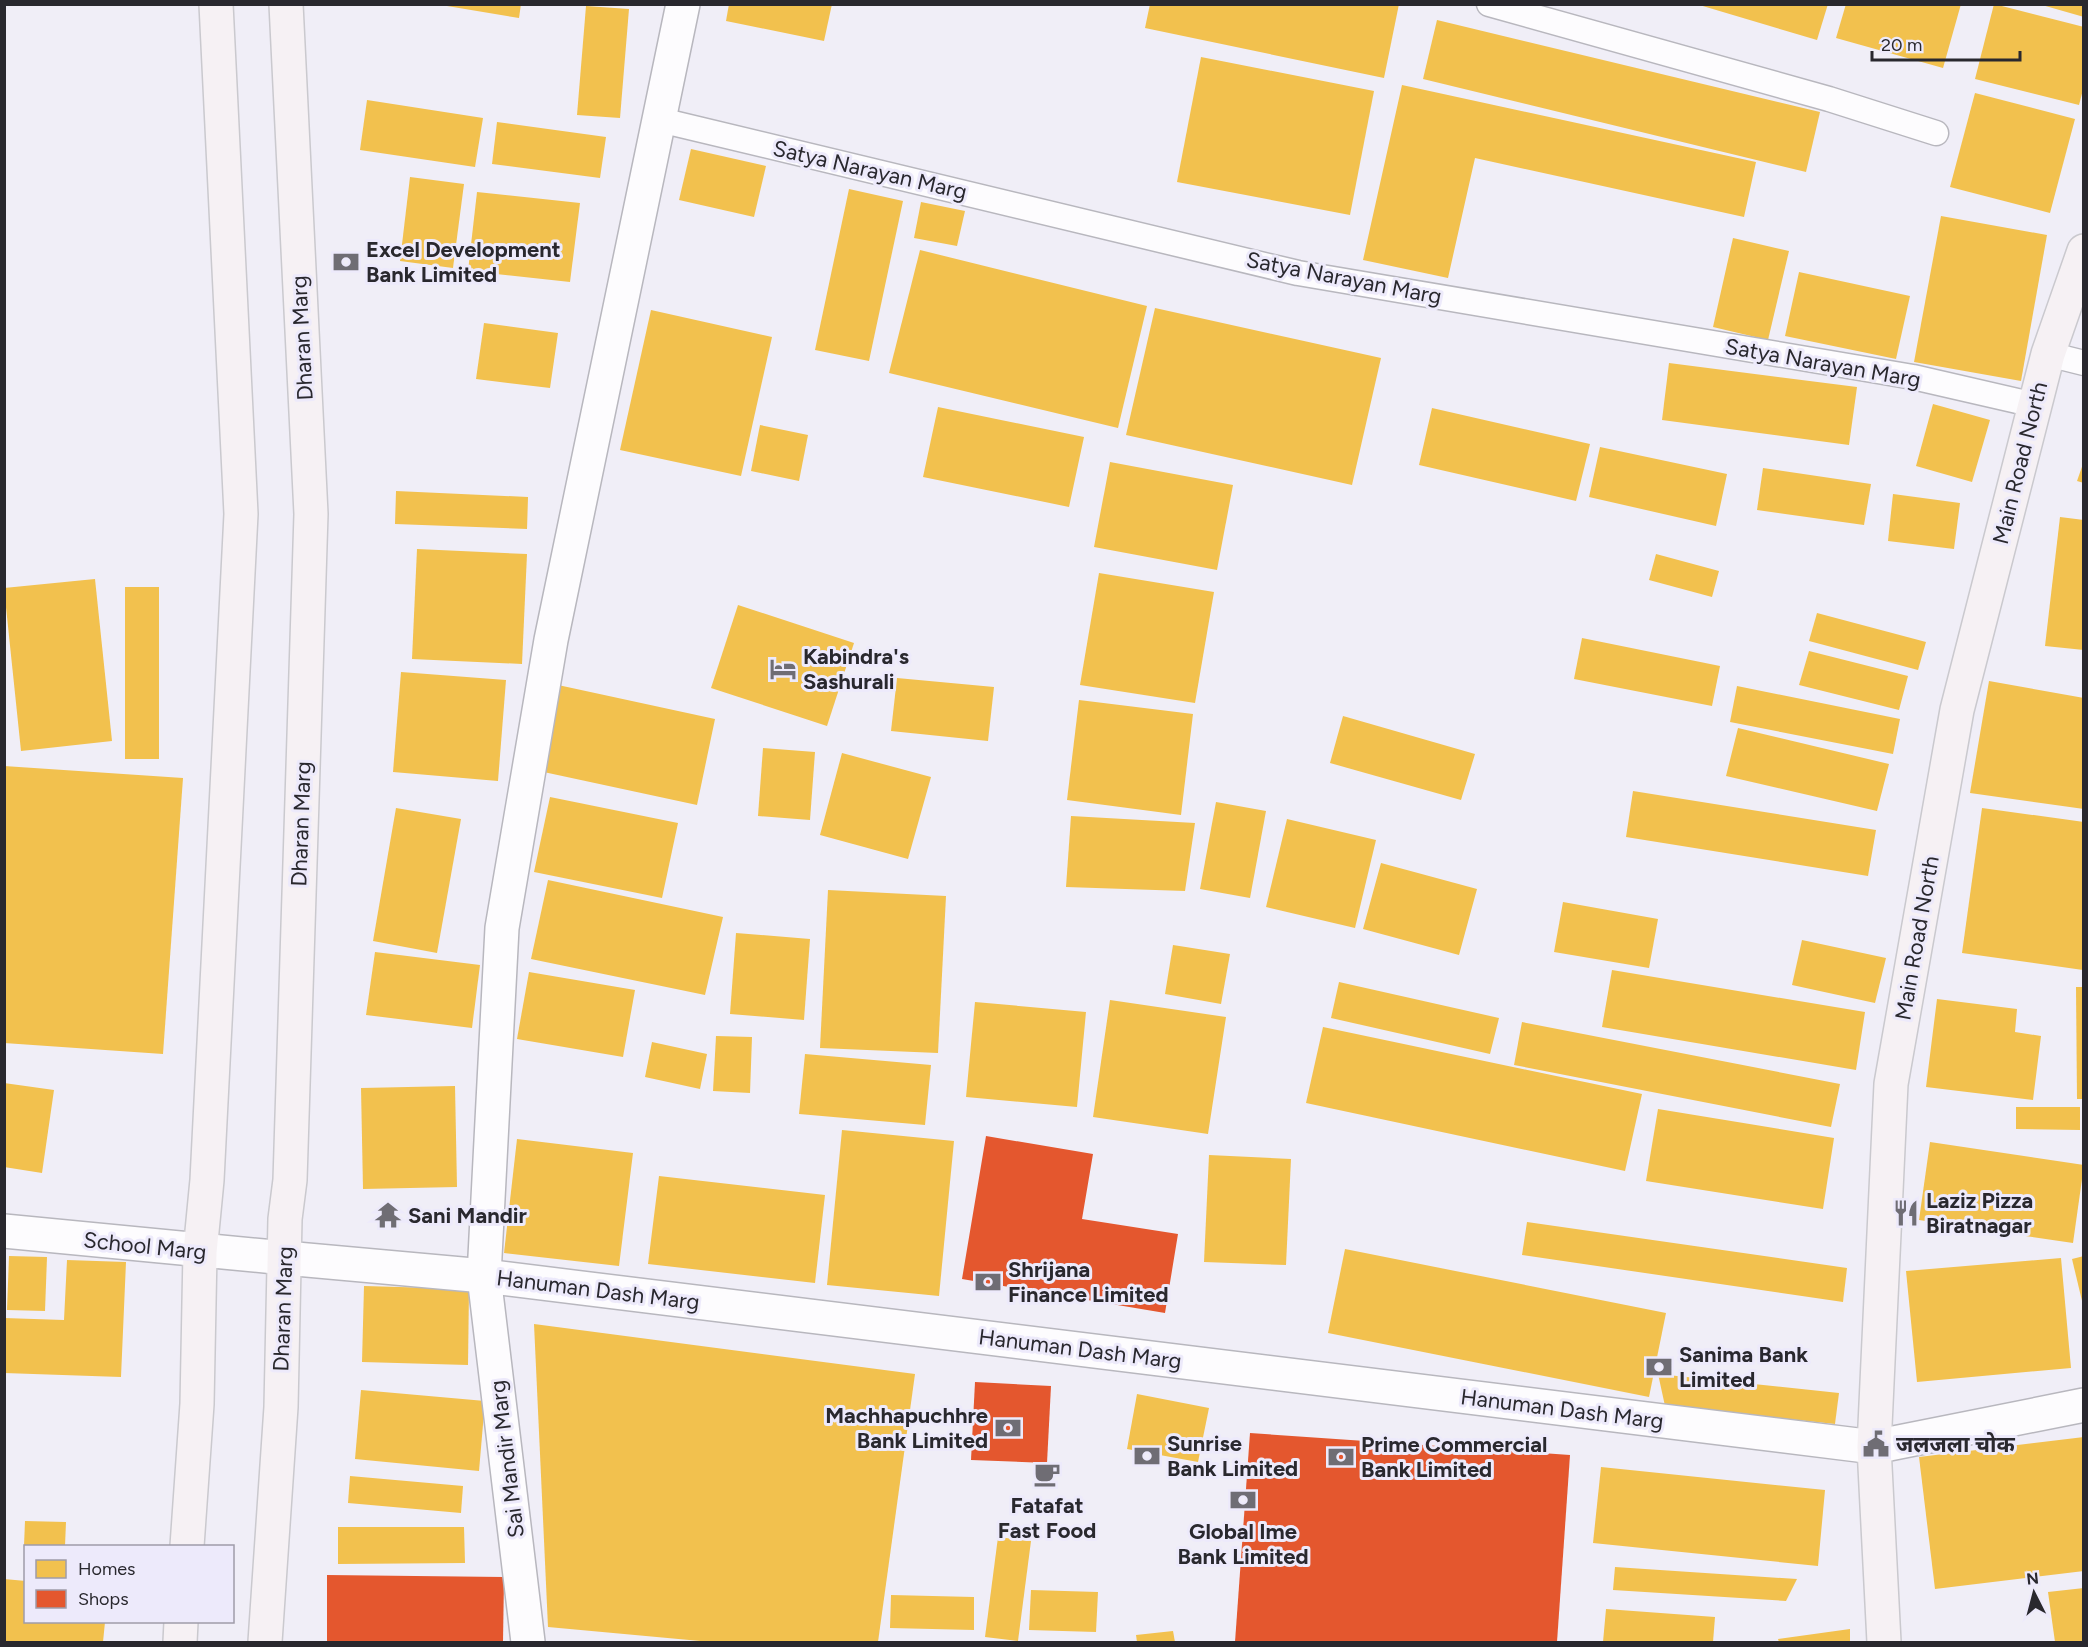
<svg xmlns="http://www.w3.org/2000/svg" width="2088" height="1647" viewBox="0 0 2088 1647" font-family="Figtree,'Noto Sans Devanagari',sans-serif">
	<rect width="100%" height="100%" fill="#f0eef7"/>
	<g fill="#f2c14e">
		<polygon points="435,4 521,4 519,18"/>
		<polygon points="729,4 832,4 824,41 726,21"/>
		<polygon points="1150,4 1399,4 1384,78 1145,28"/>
		<polygon points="1696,4 1828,4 1817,40"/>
		<polygon points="1846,4 1961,4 1943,68 1836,38"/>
		<polygon points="1994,4 2084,27 2084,86 2079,105 1975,79"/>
		<polygon points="2042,4 2084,4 2084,17 2042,5"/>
		<polygon points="586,6 629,9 620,118 577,115"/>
		<polygon points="1437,20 1820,112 1806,172 1423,79"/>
		<polygon points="1201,57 1374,91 1350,215 1177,182"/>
		<polygon points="1402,85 1756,162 1744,217 1475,158 1448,278 1363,260"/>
		<polygon points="1975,93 2075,119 2050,213 1950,187"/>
		<polygon points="367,100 483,118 475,167 360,150"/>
		<polygon points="497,122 606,137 600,178 492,164"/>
		<polygon points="691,149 766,166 754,217 679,200"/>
		<polygon points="410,177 464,184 453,268 400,261"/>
		<polygon points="849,189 903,201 869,361 815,350"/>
		<polygon points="477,192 580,203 570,282 468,271"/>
		<polygon points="921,202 965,211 957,246 914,238"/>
		<polygon points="1941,216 2047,235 2021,381 1914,362"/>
		<polygon points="1733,238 1789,251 1768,340 1713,327"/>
		<polygon points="920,250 1147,306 1118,428 889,373"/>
		<polygon points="1799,272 1910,296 1896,359 1785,336"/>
		<polygon points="1155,308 1381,358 1352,485 1126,435"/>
		<polygon points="651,310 772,337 741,476 620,450"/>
		<polygon points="484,323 558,333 550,388 476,379"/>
		<polygon points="1669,363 1857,387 1849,445 1662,420"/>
		<polygon points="1933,404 1990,420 1972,482 1916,466"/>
		<polygon points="938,407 1084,437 1069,507 923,477"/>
		<polygon points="1432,408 1590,444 1576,501 1419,465"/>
		<polygon points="760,425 808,435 799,481 751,471"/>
		<polygon points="1600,447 1727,474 1716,526 1589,497"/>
		<polygon points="2084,461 2084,483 2077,481"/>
		<polygon points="1110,462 1233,485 1217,570 1094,547"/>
		<polygon points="1763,468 1871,484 1864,525 1757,510"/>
		<polygon points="396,491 528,497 527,529 395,524"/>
		<polygon points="1893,494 1960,503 1954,549 1888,541"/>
		<polygon points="2060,517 2084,520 2084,650 2045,646"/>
		<polygon points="417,549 527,554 522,664 412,659"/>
		<polygon points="1656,554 1719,571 1712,597 1649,580"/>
		<polygon points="1099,573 1214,592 1195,703 1080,685"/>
		<polygon points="95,579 112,741 21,751 4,588"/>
		<rect x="125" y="587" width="34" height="172"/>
		<polygon points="738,605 854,643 827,726 711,688"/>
		<polygon points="1817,613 1926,642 1918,670 1809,641"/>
		<polygon points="1582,638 1720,666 1712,706 1574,679"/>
		<polygon points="1809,651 1908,676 1899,710 1799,685"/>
		<polygon points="401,672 506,680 498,781 393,772"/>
		<polygon points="897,678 994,687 988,741 891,731"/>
		<polygon points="1989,681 2084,698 2084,809 1970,793"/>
		<polygon points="558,685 715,719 697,805 539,771"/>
		<polygon points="1737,686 1900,719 1893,754 1730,722"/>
		<polygon points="1079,700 1193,714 1181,815 1067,800"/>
		<polygon points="1343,716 1475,754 1461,800 1330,763"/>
		<polygon points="1738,728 1889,764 1877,811 1726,776"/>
		<polygon points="763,748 815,752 810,820 758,816"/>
		<polygon points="842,753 931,777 908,859 820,835"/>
		<polygon points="4,766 183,778 163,1054 4,1043"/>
		<polygon points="1633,791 1876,830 1868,876 1626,837"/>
		<polygon points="550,797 678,823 662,898 534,872"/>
		<polygon points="1216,802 1266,811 1250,898 1200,889"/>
		<polygon points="396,808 461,819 437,953 373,941"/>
		<polygon points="1982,808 2084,822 2083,970 1962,953"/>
		<polygon points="1071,816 1195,823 1185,891 1066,887"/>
		<polygon points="1287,819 1376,840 1355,928 1266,907"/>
		<polygon points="1381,863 1477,889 1459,955 1363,929"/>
		<polygon points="548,880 723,917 705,995 531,959"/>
		<polygon points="828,890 946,896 938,1053 820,1048"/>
		<polygon points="1563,902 1658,919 1649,968 1554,952"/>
		<polygon points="736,933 810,939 804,1020 730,1014"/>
		<polygon points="1802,940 1886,958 1875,1003 1792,985"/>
		<polygon points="1173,945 1230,954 1221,1004 1165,994"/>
		<polygon points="375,952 480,965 472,1028 366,1015"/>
		<polygon points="1612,970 1865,1012 1856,1070 1602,1027"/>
		<polygon points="529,972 635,990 623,1057 517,1039"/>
		<polygon points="1339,982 1499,1018 1490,1054 1331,1018"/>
		<polygon points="2076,987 2084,987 2084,1099 2077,1099"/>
		<polygon points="1937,999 2017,1009 2015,1032 2041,1036 2033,1100 1926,1087"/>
		<polygon points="1110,1000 1226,1017 1208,1134 1093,1117"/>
		<polygon points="975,1002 1086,1012 1077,1107 966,1097"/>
		<polygon points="1522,1022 1840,1084 1831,1127 1514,1065"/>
		<polygon points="1323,1027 1642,1094 1625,1171 1306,1103"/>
		<polygon points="716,1036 752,1037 750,1093 713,1091"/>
		<polygon points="652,1042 707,1054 700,1089 645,1077"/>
		<polygon points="805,1054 931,1065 925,1125 799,1114"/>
		<polygon points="4,1083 54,1090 42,1173 4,1167"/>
		<polygon points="455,1086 457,1187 363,1189 361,1088"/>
		<polygon points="2016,1107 2080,1107 2080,1130 2016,1129"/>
		<polygon points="1658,1109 1834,1138 1823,1209 1646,1181"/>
		<polygon points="842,1130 954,1141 939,1296 827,1285"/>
		<polygon points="517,1139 633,1153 619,1266 504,1253"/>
		<polygon points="1930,1142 2084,1165 2073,1243 1919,1220"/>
		<polygon points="1209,1155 1291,1159 1286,1265 1204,1262"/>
		<polygon points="659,1176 825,1195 815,1283 648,1264"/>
		<polygon points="1527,1222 1847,1268 1843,1302 1522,1255"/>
		<polygon points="1345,1249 1666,1313 1649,1397 1328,1333"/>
		<polygon points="9,1256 47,1257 45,1311 7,1310"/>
		<polygon points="2084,1256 2084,1305 2083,1305 2072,1259"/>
		<polygon points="2061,1258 2071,1368 1917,1382 1906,1271"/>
		<polygon points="67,1260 126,1262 121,1377 4,1373 4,1318 64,1320"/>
		<polygon points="364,1286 469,1289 468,1365 362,1362"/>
		<polygon points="534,1324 915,1374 878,1642 711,1642 548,1627"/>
		<polygon points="1658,1374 1839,1393 1835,1424 1665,1406"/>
		<polygon points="361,1390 485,1401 479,1471 355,1459"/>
		<polygon points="1137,1394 1209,1408 1198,1462 1127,1449"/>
		<polygon points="2084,1437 2084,1571 1935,1589 1919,1457"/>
		<polygon points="1601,1467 1825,1490 1818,1566 1593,1543"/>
		<polygon points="350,1476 463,1486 461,1513 348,1503"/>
		<polygon points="25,1521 66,1522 65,1546 24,1546"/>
		<polygon points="338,1527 464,1527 465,1563 338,1564"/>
		<polygon points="998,1537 1031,1541 1018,1641 985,1637"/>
		<polygon points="1615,1567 1797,1579 1786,1601 1613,1590"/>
		<polygon points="4,1579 26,1581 26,1622 105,1622 103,1642 4,1642"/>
		<polygon points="2084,1588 2084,1642 2055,1642 2048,1592"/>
		<polygon points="1031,1590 1098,1592 1096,1632 1029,1630"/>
		<polygon points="891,1595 974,1597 974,1630 890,1628"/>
		<polygon points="1606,1609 1715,1617 1713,1642 1603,1642"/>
		<polygon points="1850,1629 1850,1642 1779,1642 1778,1639"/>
		<polygon points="1173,1631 1175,1642 1137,1642 1136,1635"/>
	</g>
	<g fill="#e4572e">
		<polygon points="986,1136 1093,1154 1082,1219 1178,1234 1165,1313 962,1279"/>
		<polygon points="975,1382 1051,1386 1047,1463 971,1460"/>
		<polygon points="1250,1433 1570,1455 1557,1642 1235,1642"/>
		<polygon points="327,1575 504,1577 503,1642 327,1642"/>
	</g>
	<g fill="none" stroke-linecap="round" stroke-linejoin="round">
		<g stroke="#b8b7be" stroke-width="27">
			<g id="service">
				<polyline points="1489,4 1829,99 1936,133"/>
				<polyline points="660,120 1298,273 1913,377 2035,405"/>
				<polyline points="2048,354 2084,363"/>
			</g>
		</g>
		<g stroke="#b8b7be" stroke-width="36">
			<g id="minor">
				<polyline points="4,1231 285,1258"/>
				<polyline points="484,1276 502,928 551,640 683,4"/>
			</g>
		</g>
		<g stroke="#b8b7be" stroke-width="36">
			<polyline id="tertiary" points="484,1276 528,1642"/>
		</g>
		<g stroke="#b8b7be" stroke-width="36">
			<polyline id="secondary" points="285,1258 484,1276 1874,1447 2084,1405"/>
		</g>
		<g stroke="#cac9ce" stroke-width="36">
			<g id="primary">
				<polyline points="187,1546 197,1404 200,1252 207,1180 241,514 216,4"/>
				<polyline points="180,1642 181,1622"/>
				<polyline points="265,1642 281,1407 285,1219 290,1180 311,514 286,4"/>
				<polyline points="1884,1642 1874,1447 1891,1084 1957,710 2048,354 2084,251"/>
			</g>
		</g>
		<use href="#service" stroke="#fdfcfe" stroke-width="24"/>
		<use href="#minor" stroke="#fdfcfe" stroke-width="33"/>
		<use href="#tertiary" stroke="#fdfcfe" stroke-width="33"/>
		<use href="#secondary" stroke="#fdfcfe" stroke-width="33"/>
		<use href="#primary" stroke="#f6f1f4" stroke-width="33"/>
	</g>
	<defs>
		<g id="bank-bare" transform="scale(2.07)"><path d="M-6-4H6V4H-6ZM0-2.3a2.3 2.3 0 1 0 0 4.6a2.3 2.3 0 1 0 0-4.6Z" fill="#6f6d74" stroke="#edeafb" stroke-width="2.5" paint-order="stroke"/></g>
		<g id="hotel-bare" transform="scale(2.07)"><path d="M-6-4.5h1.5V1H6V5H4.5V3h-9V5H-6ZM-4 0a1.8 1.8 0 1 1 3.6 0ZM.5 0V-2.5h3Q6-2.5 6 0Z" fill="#6f6d74" stroke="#edeafb" stroke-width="2.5" paint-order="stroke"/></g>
		<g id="restaurant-bare" transform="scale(2.07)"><path d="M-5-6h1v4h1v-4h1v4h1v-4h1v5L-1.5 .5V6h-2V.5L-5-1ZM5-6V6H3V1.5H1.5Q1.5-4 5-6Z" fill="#6f6d74" stroke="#edeafb" stroke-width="2.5" paint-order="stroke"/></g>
		<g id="temple-bare" transform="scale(2.07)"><path d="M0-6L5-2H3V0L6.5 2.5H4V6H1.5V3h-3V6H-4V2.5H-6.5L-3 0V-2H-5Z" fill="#6f6d74" stroke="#edeafb" stroke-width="2.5" paint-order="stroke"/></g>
		<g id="civic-bare" transform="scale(2.07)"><path d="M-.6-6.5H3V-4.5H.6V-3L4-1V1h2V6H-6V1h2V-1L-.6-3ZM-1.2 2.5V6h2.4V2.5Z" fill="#6f6d74" stroke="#edeafb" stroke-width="2.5" paint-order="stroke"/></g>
		<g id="cafe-bare" transform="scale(2.07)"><path d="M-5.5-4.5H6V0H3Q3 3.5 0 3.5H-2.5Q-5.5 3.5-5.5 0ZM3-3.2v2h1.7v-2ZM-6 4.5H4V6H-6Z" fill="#6f6d74" stroke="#edeafb" stroke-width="2.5" paint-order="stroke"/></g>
	</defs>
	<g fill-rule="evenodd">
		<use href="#bank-bare" x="346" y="262"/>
		<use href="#hotel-bare" x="783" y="669"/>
		<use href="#restaurant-bare" x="1906" y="1213"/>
		<use href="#temple-bare" x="388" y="1215"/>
		<use href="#bank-bare" x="988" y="1282"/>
		<use href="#bank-bare" x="1659" y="1367"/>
		<use href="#bank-bare" x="1008" y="1428"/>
		<use href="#civic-bare" x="1876" y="1444"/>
		<use href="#bank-bare" x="1147" y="1456"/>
		<use href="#bank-bare" x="1341" y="1457"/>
		<use href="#cafe-bare" x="1047" y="1474"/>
		<use href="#bank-bare" x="1243" y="1500"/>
	</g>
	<g text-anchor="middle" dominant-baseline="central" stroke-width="6" stroke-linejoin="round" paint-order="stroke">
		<g font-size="22" fill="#29282e" stroke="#edeafb">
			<text transform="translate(870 170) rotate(13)">Satya Narayan Marg</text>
			<text transform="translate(1344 278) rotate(11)">Satya Narayan Marg</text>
			<text transform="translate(302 338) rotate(-93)">Dharan Marg</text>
			<text transform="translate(1823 363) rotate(10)">Satya Narayan Marg</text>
			<text transform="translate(2020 463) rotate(-76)">Main Road North</text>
			<text transform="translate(301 824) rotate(-88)">Dharan Marg</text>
			<text transform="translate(1917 938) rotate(-80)">Main Road North</text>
			<text transform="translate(145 1246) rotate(6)">School Marg</text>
			<text transform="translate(598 1290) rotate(7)">Hanuman Dash Marg</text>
			<text transform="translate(283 1309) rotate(-88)">Dharan Marg</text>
			<text transform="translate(1080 1349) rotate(7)">Hanuman Dash Marg</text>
			<text transform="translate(1562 1409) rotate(7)">Hanuman Dash Marg</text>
			<text transform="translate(507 1459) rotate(-97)">Sai Mandir Marg</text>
		</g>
		<g font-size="22" font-weight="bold" fill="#29282e" stroke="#edeafb" text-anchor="start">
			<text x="366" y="249">Excel Development<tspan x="366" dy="25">Bank Limited</tspan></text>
			<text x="803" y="656">Kabindra's<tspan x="803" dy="25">Sashurali</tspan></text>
			<text x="1926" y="1200">Laziz Pizza<tspan x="1926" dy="25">Biratnagar</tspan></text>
			<text x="408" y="1215">Sani Mandir</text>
			<text x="1008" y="1269">Shrijana<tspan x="1008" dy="25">Finance Limited</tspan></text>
			<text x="1679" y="1354">Sanima Bank<tspan x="1679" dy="25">Limited</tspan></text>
			<text x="988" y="1415" text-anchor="end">Machhapuchhre<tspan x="988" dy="25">Bank Limited</tspan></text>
			<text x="1167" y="1443">Sunrise<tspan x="1167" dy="25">Bank Limited</tspan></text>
			<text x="1361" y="1444">Prime Commercial<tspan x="1361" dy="25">Bank Limited</tspan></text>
			<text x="1896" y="1444">जलजला चोक</text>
			<text x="1047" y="1505" text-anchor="middle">Fatafat<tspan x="1047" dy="25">Fast Food</tspan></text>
			<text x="1243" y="1531" text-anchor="middle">Global Ime<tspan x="1243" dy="25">Bank Limited</tspan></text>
		</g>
	</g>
	<rect width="2088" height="1647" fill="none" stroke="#29282e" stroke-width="12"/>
	<rect x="24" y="1545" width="210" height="78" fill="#edeafb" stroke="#9f9ca9" stroke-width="1.5"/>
	<rect x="36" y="1560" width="30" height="18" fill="#f2c14e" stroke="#9f9ca9" stroke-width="1.5"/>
	<text x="78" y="1575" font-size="18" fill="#29282e">Homes</text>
	<rect x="36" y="1590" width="30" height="18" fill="#e4572e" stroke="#9f9ca9" stroke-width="1.5"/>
	<text x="78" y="1605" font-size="18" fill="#29282e">Shops</text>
	<g transform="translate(2034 1593) rotate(354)" stroke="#edeafb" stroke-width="4.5" paint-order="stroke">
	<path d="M0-4.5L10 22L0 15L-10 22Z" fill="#29282e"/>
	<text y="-9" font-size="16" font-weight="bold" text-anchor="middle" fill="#29282e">N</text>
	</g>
	<path d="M1872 51v9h148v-9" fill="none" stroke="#29282e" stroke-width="3"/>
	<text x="1881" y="51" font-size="18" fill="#29282e" stroke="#edeafb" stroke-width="4.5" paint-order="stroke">20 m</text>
</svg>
